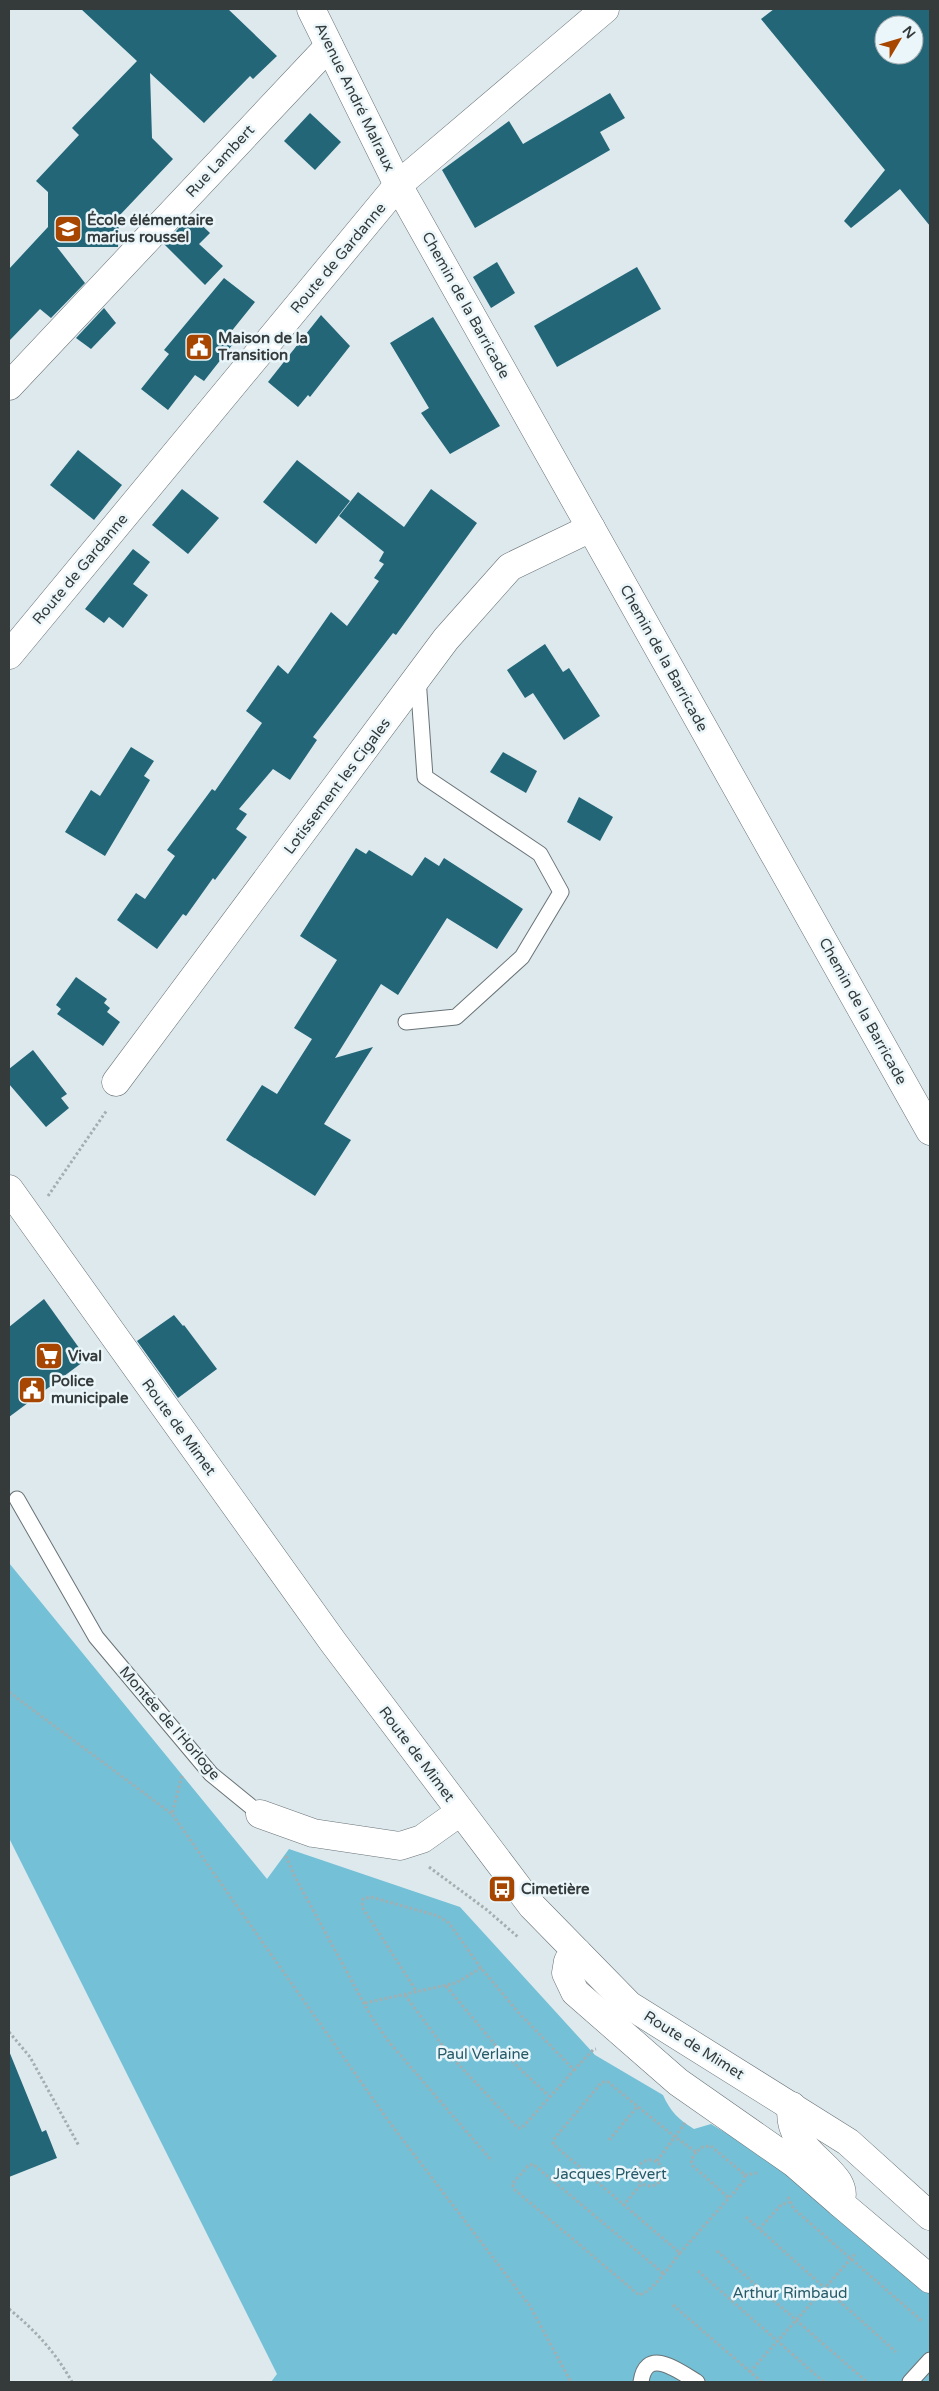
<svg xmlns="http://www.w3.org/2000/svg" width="939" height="2391" viewBox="0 0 939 2391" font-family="'Varela Round',sans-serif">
	<rect width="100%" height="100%" fill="#dde9ed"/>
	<path fill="#73c0d7" d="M9,1563L267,1879L289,1849L460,1907L595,2055L663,2095C670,2111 679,2120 694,2129L711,2124L783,2167L930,2294V2382H271L277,2374L9,1838Z"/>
	<g fill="#226678" fill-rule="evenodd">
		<polygon points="81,9 228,9 277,56 253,79 250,76 204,123 150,73 152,138 173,159 119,216 118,247 57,247 85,283 51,318 40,309 9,341 9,269 48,227 48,192 36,181 79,135 72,128 137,61"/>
		<path d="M774,9H930V226L900,189L851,228L844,221L885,170L761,19ZM884,25H914V55H884Z"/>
		<polygon points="610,93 625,118 600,132 610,150 475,228 442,170 509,121 523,144"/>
		<polygon points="310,113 341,142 315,170 284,141"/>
		<polygon points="191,215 210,233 199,244 223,266 205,285 164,244"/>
		<polygon points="497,262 515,293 491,308 473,277"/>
		<polygon points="637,267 661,309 557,367 534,326"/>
		<polygon points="224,278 255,302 226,338 233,344 204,381 195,375 168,410 141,389 169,354 164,350"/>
		<polygon points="104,308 116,323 91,349 76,338"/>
		<polygon points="321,315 350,346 310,397 308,395 298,407 268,382"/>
		<polygon points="433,317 500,426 450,454 421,413 429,408 390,343"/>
		<polygon points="78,450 122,485 94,520 50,485"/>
		<polygon points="297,460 350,501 316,544 263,502"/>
		<polygon points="182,489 219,518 188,554 152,525"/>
		<polygon points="431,489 477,523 396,635 393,633 313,737 317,740 290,780 273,769 239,809 247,814 236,829 247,837 215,880 213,878 186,916 183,914 157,949 117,920 136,893 145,899 175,856 167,850 212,789 215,791 262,723 246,711 278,665 288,674 331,612 347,626 379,581 374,578 384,564 379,561 384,552 339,516 358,492 404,527"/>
		<polygon points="133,549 150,562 133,584 148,595 123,628 109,617 104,623 85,609"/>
		<polygon points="545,644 563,672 569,668 600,716 564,740 533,693 525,698 507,670"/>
		<polygon points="131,747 154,761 144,776 150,780 105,856 65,832 91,790 100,796"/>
		<polygon points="503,752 537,771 526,793 490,772"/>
		<polygon points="579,797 613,817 600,841 567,822"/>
		<polygon points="356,848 366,854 369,850 412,876 425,857 439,866 444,858 523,909 497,949 447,918 398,995 381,984 335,1058 373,1047 324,1124 351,1140 315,1196 226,1140 262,1085 277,1094 312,1039 294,1028 337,960 300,936"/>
		<polygon points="76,977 107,999 104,1003 110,1008 107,1012 120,1022 103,1046 57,1014 61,1009 56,1005"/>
		<polygon points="33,1050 67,1094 61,1098 69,1108 46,1127 9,1084 9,1069"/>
		<polygon points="44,1299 87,1359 9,1417 9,1327"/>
		<polygon points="174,1315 183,1326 184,1325 217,1369 178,1398 137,1341"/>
		<polygon points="9,2051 42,2132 46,2130 57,2158 9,2177"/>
	</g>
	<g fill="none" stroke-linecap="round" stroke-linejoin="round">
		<g stroke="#697377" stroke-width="17">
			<g id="lane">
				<polyline points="406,1022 456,1017 522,957 561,892 540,854 425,777 418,678"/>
				<polyline points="17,1499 96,1637 211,1774 260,1814"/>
				<path d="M641,2382C646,2345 680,2372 697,2382"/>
				<polyline points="910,2382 930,2360"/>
			</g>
		</g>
		<g stroke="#697377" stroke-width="29">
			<g id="street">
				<polyline points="398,185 930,1131"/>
				<polyline points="9,386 329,46"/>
				<polyline points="116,1082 446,639 510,567 591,528"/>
				<polyline points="260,1814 313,1833 400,1846 422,1839 460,1812"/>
				<polyline points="577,1952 568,1961 566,1973 575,1992 678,2082 794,2163 840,2203"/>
				<path d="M792,2106C783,2154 854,2170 840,2203L930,2279"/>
			</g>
		</g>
		<g stroke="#697377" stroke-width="29">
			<g id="secondary">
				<polyline points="311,9 398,185"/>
				<polyline points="9,655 398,185 605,9"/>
				<polyline points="9,1189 333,1642 532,1906 629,2005 848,2142 930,2216"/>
			</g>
		</g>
		<g stroke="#a4aeb0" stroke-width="3" stroke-dasharray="2.5 2.5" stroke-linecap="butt">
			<polyline points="48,1196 107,1110"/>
			<polyline points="9,1692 172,1814"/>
			<polyline points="182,1776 172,1814 390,2123 530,2306 571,2382"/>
			<polyline points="286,1856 294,1875 372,2018 389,2042 492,2161"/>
			<polyline points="429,1867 487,1910 518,1937"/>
			<polyline points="446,1986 497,2047 549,2096"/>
			<polyline points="405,1995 448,2053 518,2128 522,2128 574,2070 518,2012 481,1968 449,1923 438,1916 371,1897 363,1899 362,1907 417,1992"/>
			<polyline points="365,2003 456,1983 481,1968"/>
			<polyline points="9,2032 30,2057 79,2146"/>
			<polyline points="574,2070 593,2050 596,2049"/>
			<polyline points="609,2140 637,2107"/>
			<polyline points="696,2152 691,2160 693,2166 729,2198"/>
			<circle cx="650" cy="2173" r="13"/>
			<polyline points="657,2161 685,2123"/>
			<polyline points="745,2175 757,2173"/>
			<polyline points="788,2197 794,2209 922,2321"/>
			<polyline points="623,2206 642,2183"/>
			<polyline points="746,2217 896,2352"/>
			<polyline points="759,2229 781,2205 789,2202"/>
			<polyline points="717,2251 867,2382"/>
			<polyline points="698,2271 824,2382"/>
			<path d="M663,2273L533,2164L528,2166L512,2184L515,2190L639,2295C653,2292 671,2264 680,2253L553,2144L554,2139L602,2082H608L675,2137L696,2152L703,2147L711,2146L745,2175L744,2181L680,2253"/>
			<polyline points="673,2305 762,2382"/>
			<path d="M9,2309C35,2330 56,2353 72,2382"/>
			<polyline points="750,2372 856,2253"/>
		</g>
		<use href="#lane" stroke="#fff" stroke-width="15"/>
		<use href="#street" stroke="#fff" stroke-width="28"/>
		<use href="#secondary" stroke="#fff" stroke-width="28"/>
	</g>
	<defs>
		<g id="school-square" transform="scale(1.4375)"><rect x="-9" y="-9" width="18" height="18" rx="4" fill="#a74600" stroke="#eaf6fa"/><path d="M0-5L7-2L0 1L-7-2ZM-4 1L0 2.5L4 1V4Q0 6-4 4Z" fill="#fff"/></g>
		<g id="civic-square" transform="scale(1.4375)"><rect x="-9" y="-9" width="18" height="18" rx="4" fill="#a74600" stroke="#eaf6fa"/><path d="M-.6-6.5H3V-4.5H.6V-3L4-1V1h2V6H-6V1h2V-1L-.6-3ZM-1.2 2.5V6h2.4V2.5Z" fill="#fff"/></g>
		<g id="supermarket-square" transform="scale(1.4375)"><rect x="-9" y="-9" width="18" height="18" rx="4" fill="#a74600" stroke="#eaf6fa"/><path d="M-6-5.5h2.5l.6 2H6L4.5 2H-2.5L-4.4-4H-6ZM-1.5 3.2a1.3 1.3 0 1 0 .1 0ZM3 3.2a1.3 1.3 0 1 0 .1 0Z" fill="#fff"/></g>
		<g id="bus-square" transform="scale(1.4375)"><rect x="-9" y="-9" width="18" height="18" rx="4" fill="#a74600" stroke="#eaf6fa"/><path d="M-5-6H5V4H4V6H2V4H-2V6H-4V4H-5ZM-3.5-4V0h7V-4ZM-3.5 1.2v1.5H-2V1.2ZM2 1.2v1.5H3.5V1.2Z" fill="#fff"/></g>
	</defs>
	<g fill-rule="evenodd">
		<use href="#school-square" x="68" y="229"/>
		<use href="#civic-square" x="199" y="347"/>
		<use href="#supermarket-square" x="49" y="1356"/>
		<use href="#civic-square" x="32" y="1390"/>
		<use href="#bus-square" x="502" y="1889"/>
	</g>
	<g text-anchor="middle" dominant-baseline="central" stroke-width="5" stroke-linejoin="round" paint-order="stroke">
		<g font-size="15" fill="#353a3b" stroke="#eaf6fa">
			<text transform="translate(355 97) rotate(64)">Avenue André Malraux</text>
			<text transform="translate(220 161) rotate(-47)">Rue Lambert</text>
			<text transform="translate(338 258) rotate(-50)">Route de Gardanne</text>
			<text transform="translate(466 305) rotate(61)">Chemin de la Barricade</text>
			<text transform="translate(80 569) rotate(-50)">Route de Gardanne</text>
			<text transform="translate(664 658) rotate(61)">Chemin de la Barricade</text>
			<text transform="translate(337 786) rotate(-53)">Lotissement les Cigales</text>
			<text transform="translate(863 1011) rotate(61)">Chemin de la Barricade</text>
			<text transform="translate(179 1427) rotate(54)">Route de Mimet</text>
			<text transform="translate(170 1723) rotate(49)">Montée de l'Horloge</text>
			<text transform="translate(417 1754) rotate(53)">Route de Mimet</text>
			<text transform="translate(694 2045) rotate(32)">Route de Mimet</text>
		</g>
		<g font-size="15" font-weight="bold" fill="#353a3b" stroke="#eaf6fa" text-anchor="start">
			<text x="87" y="220">École élémentaire<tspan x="87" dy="17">marius roussel</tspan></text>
			<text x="218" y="338">Maison de la<tspan x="218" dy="17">Transition</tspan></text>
			<text x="68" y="1356">Vival</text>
			<text x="51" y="1381">Police<tspan x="51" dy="17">municipale</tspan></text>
			<text x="521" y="1889">Cimetière</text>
		</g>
		<g font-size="15" fill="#265a69" stroke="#eaf6fa">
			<text x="483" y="2054">Paul Verlaine</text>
			<text x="610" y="2174">Jacques Prévert</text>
			<text x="790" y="2293">Arthur Rimbaud</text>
		</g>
	</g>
	<rect width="939" height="2391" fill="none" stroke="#353a3b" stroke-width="20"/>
	<g transform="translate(899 40) rotate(52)"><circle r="24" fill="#eaf6fa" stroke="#a2abae"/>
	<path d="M0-4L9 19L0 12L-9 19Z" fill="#a74600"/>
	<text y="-8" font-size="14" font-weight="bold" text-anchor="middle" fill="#353a3b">N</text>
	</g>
</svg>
